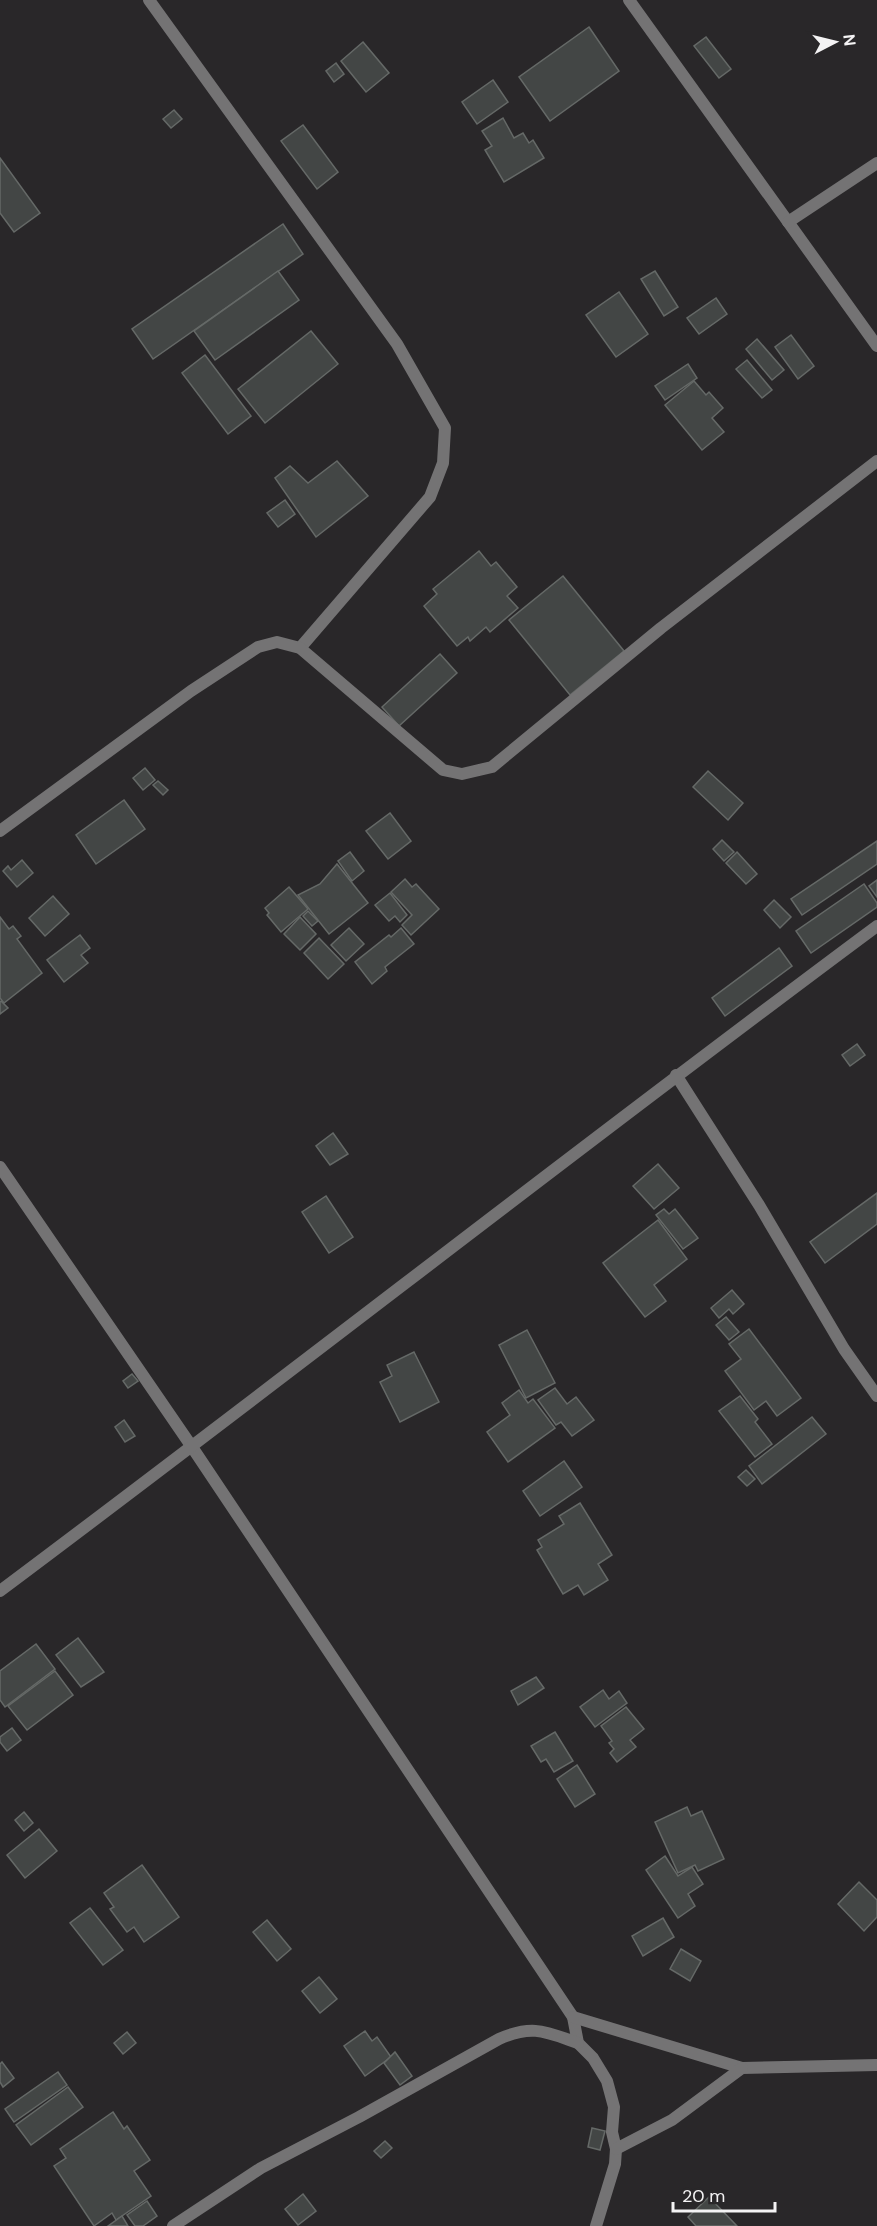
<svg xmlns="http://www.w3.org/2000/svg" width="877" height="2226" viewBox="0 0 877 2226" font-family="'DM Sans',sans-serif">
	<rect width="100%" height="100%" fill="#292729"/>
	<g fill="#434645" stroke="#656967" stroke-width="1.5">
		<polygon points="589,27 619,71 550,121 519,77"/>
		<polygon points="706,37 731,69 719,78 694,46"/>
		<polygon points="363,42 389,73 366,92 341,61"/>
		<polygon points="336,63 344,74 334,82 326,71"/>
		<polygon points="493,80 508,102 477,124 462,102"/>
		<polygon points="174,110 182,119 171,128 163,119"/>
		<polygon points="503,118 514,138 523,133 529,143 533,140 544,158 504,182 485,150 492,146 482,131"/>
		<polygon points="303,125 338,172 317,189 281,141"/>
		<polygon points="0,158 40,213 14,232 0,213"/>
		<polygon points="283,224 303,254 153,359 132,329"/>
		<polygon points="278,271 299,300 215,360 194,331"/>
		<polygon points="655,271 678,307 664,316 641,279"/>
		<polygon points="619,292 648,334 616,357 586,315"/>
		<polygon points="716,298 727,314 699,334 687,318"/>
		<polygon points="311,331 338,364 265,423 238,389"/>
		<polygon points="791,335 814,366 798,379 775,347"/>
		<polygon points="757,339 784,370 772,380 746,349"/>
		<polygon points="205,355 251,416 228,434 182,373"/>
		<polygon points="747,360 772,390 762,398 736,369"/>
		<polygon points="688,364 697,378 665,400 655,386"/>
		<polygon points="694,381 706,395 709,392 723,408 712,418 724,432 702,450 665,405"/>
		<polygon points="337,461 368,496 316,537 275,478 290,466 308,483"/>
		<polygon points="285,500 295,514 278,527 267,513"/>
		<polygon points="479,551 491,566 496,562 517,587 507,596 518,608 490,632 486,627 470,641 468,637 457,646 424,606 437,594 433,589"/>
		<polygon points="563,576 624,651 570,695 509,620"/>
		<polygon points="440,654 457,673 399,726 382,707"/>
		<polygon points="145,768 155,780 143,790 133,778"/>
		<polygon points="708,771 743,803 728,820 693,787"/>
		<polygon points="158,781 168,790 163,795 153,785"/>
		<polygon points="124,800 145,829 96,864 76,835"/>
		<polygon points="390,813 411,841 388,859 366,831"/>
		<polygon points="722,840 734,852 724,861 713,849"/>
		<polygon points="877,841 877,864 802,915 791,899"/>
		<polygon points="350,852 364,871 352,881 338,861"/>
		<polygon points="737,852 757,874 746,884 726,863"/>
		<polygon points="22,860 33,873 17,887 3,871 8,866 11,870"/>
		<polygon points="337,864 368,903 329,934 298,895 320,884"/>
		<polygon points="405,879 412,887 416,884 439,909 411,935 402,925 412,915 391,892"/>
		<polygon points="877,880 877,897 869,886"/>
		<polygon points="864,884 877,903 877,907 811,953 796,931"/>
		<polygon points="289,887 308,909 281,932 267,915 269,913 265,908"/>
		<polygon points="390,893 407,915 400,922 395,916 389,921 375,905"/>
		<polygon points="53,896 69,914 45,936 29,918"/>
		<polygon points="774,900 791,917 780,928 764,910"/>
		<polygon points="308,911 318,921 312,926 303,916"/>
		<polygon points="0,917 9,929 13,926 21,936 17,939 42,973 4,1003 0,998"/>
		<polygon points="300,917 316,934 300,950 284,934"/>
		<polygon points="349,928 364,944 346,961 331,945"/>
		<polygon points="401,928 414,944 385,967 387,971 372,984 355,962 389,935 391,937"/>
		<polygon points="80,935 90,948 81,955 88,963 64,982 47,960"/>
		<polygon points="319,938 344,964 328,979 304,953"/>
		<polygon points="779,948 792,966 725,1016 712,998"/>
		<polygon points="1,1001 8,1008 0,1014 0,1002"/>
		<polygon points="857,1044 865,1055 850,1066 842,1055"/>
		<polygon points="333,1133 348,1154 330,1165 316,1146"/>
		<polygon points="658,1164 679,1188 654,1209 633,1186"/>
		<polygon points="877,1193 877,1224 825,1263 810,1242"/>
		<polygon points="326,1196 353,1237 329,1253 302,1212"/>
		<polygon points="664,1209 669,1214 675,1209 698,1238 683,1249 656,1215"/>
		<polygon points="658,1220 687,1259 654,1285 666,1301 645,1317 603,1263"/>
		<polygon points="732,1290 744,1304 733,1314 729,1309 719,1318 711,1308"/>
		<polygon points="726,1317 739,1332 729,1340 716,1325"/>
		<polygon points="749,1329 801,1398 777,1416 766,1401 754,1410 725,1371 741,1359 729,1344"/>
		<polygon points="527,1330 555,1383 526,1398 499,1345"/>
		<polygon points="414,1352 439,1402 400,1422 380,1382 392,1376 387,1365"/>
		<polygon points="132,1374 138,1381 128,1388 123,1381"/>
		<polygon points="555,1388 567,1404 576,1397 594,1420 572,1436 561,1422 556,1425 538,1400"/>
		<polygon points="519,1390 528,1403 533,1399 555,1428 508,1462 487,1432 510,1415 502,1403"/>
		<polygon points="740,1396 758,1419 755,1422 772,1444 755,1457 719,1411"/>
		<polygon points="812,1417 826,1434 762,1484 749,1466"/>
		<polygon points="124,1420 135,1436 125,1442 115,1427"/>
		<polygon points="564,1461 582,1487 540,1516 523,1491"/>
		<polygon points="746,1470 755,1479 747,1486 738,1477"/>
		<polygon points="580,1503 612,1555 598,1564 608,1580 584,1595 578,1585 563,1594 537,1550 542,1547 538,1540 564,1524 559,1516"/>
		<polygon points="78,1638 104,1672 81,1687 56,1655"/>
		<polygon points="36,1644 55,1669 5,1707 0,1700 0,1671"/>
		<polygon points="55,1671 73,1695 27,1730 8,1706"/>
		<polygon points="536,1677 544,1688 518,1705 511,1691"/>
		<polygon points="603,1690 609,1699 619,1691 627,1703 595,1727 580,1707"/>
		<polygon points="626,1707 644,1729 630,1740 636,1747 617,1762 610,1753 614,1749 609,1743 612,1741 601,1726"/>
		<polygon points="12,1728 21,1740 7,1751 0,1742 0,1737"/>
		<polygon points="555,1732 573,1761 554,1772 546,1759 541,1762 531,1746"/>
		<polygon points="577,1765 595,1794 575,1807 557,1779"/>
		<polygon points="687,1807 691,1816 702,1811 724,1859 698,1871 695,1865 678,1873 655,1822"/>
		<polygon points="24,1812 33,1823 24,1831 15,1820"/>
		<polygon points="39,1829 57,1851 25,1878 7,1855"/>
		<polygon points="665,1856 678,1876 692,1867 703,1884 688,1894 695,1906 678,1918 646,1870"/>
		<polygon points="142,1865 179,1917 144,1942 134,1927 127,1932 110,1909 114,1907 104,1893"/>
		<polygon points="859,1882 877,1900 877,1917 864,1931 838,1904"/>
		<polygon points="90,1908 123,1950 103,1965 70,1923"/>
		<polygon points="663,1918 674,1937 643,1956 632,1936"/>
		<polygon points="267,1920 291,1949 277,1961 253,1932"/>
		<polygon points="681,1949 701,1961 690,1981 670,1969"/>
		<polygon points="319,1977 337,1999 320,2013 302,1991"/>
		<polygon points="365,2031 372,2041 377,2037 391,2057 365,2076 344,2046"/>
		<polygon points="127,2032 136,2043 123,2054 114,2043"/>
		<polygon points="395,2052 412,2076 400,2085 384,2063"/>
		<polygon points="2,2062 14,2078 3,2087 0,2082 0,2064"/>
		<polygon points="58,2072 67,2085 14,2122 5,2109"/>
		<polygon points="68,2087 83,2107 31,2145 16,2125"/>
		<polygon points="113,2112 124,2129 127,2126 150,2160 134,2171 151,2196 116,2220 112,2213 94,2226 54,2166 66,2158 60,2149"/>
		<polygon points="592,2128 605,2131 600,2150 588,2147"/>
		<polygon points="385,2141 392,2148 381,2158 374,2151"/>
		<polygon points="303,2194 316,2211 298,2225 285,2209"/>
		<polygon points="709,2197 737,2226 696,2226 688,2217"/>
		<polygon points="147,2201 157,2216 143,2226 135,2226 127,2215"/>
		<polygon points="122,2216 128,2226 108,2226"/>
	</g>
	<g fill="none" stroke-linecap="round" stroke-linejoin="round">
		<g stroke="#747374" stroke-width="12">
			<polyline points="149,0 397,344 445,428 443,463 430,497 300,648"/>
			<polyline points="629,0 877,346"/>
			<polyline points="788,222 877,163"/>
			<polyline points="0,831 191,691 258,647 277,642 300,648 443,770 462,774 492,767 661,628 877,461"/>
			<polyline points="676,1075 759,1205 844,1349 877,1396"/>
			<polyline points="0,1167 192,1447 573,2017 578,2043 593,2058 607,2081 614,2107 612,2132 616,2149 615,2164 596,2226"/>
			<path d="M0,1591C294,1371 582,1145 877,926"/>
			<polyline points="573,2017 742,2068 877,2065"/>
			<polyline points="616,2149 672,2120 742,2068"/>
			<path d="M173,2226L261,2168L359,2117L499,2039C533,2024 546,2032 578,2043"/>
		</g>
	</g>
	<g transform="translate(835 42) rotate(83)" stroke="#292729" stroke-width="4.5" paint-order="stroke">
	<path d="M0-4.5L10 22L0 15L-10 22Z" fill="#f4f3f4"/>
	<text y="-9" font-size="16" font-weight="bold" text-anchor="middle" fill="#f4f3f4">N</text>
	</g>
	<path d="M673 2202v9h102v-9" fill="none" stroke="#f4f3f4" stroke-width="3"/>
	<text x="682" y="2202" font-size="18" fill="#f4f3f4" stroke="#292729" stroke-width="4.5" paint-order="stroke">20 m</text>
</svg>
